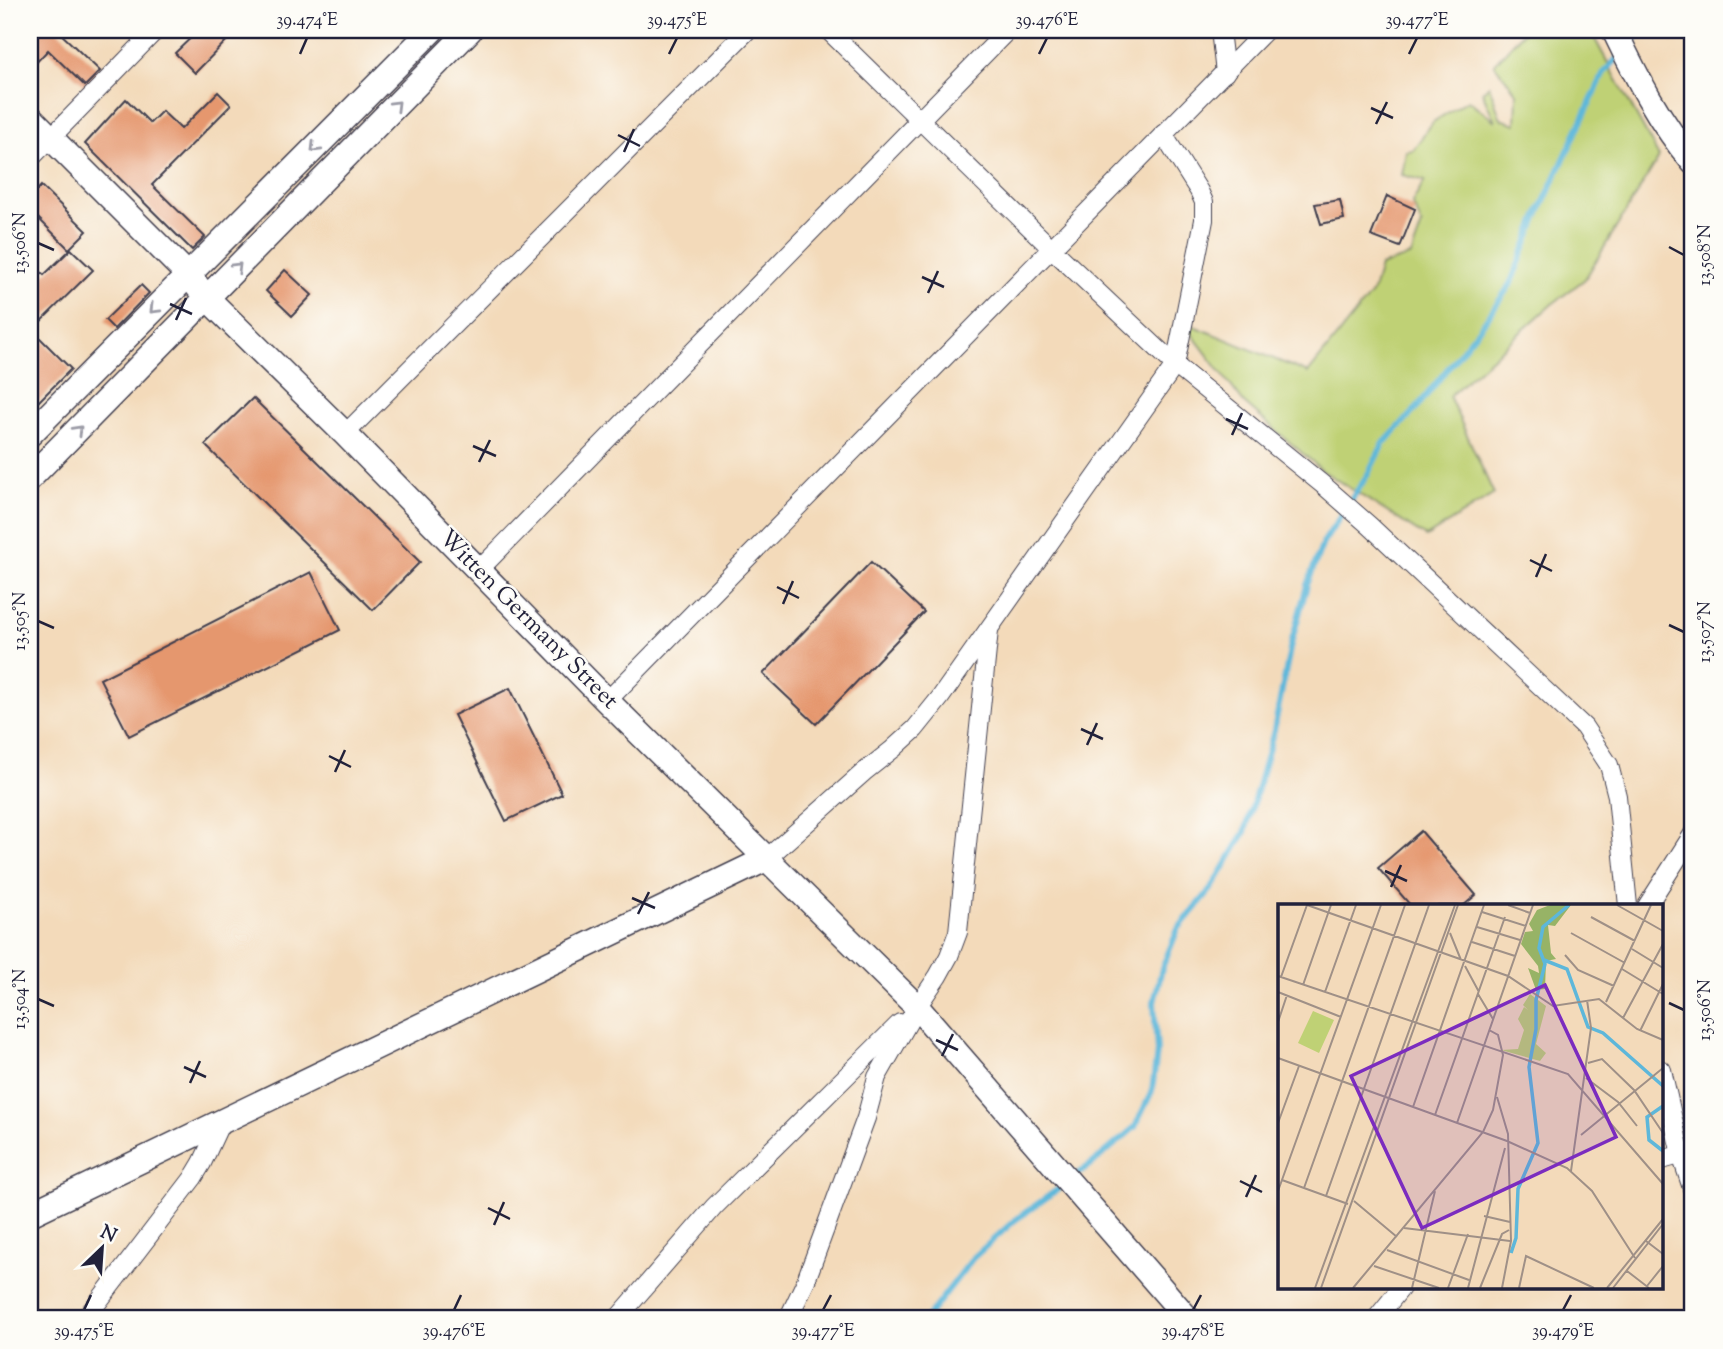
<svg xmlns="http://www.w3.org/2000/svg" width="1723" height="1349" viewBox="0 0 1723 1349" font-family="'Sorts Mill Goudy',serif">
	<rect width="100%" height="100%" fill="#fdfcf7"/>
	<filter id="ink" filterUnits="userSpaceOnUse"><feTurbulence type="fractalNoise" baseFrequency=".0143" numOctaves="2"/><feDisplacementMap in="SourceGraphic" scale="14" xChannelSelector="R" yChannelSelector="G"/><feConvolveMatrix kernelMatrix="1 2 1 2 8 2 1 2 1" color-interpolation-filters="sRGB"/></filter>
	<filter id="wash" filterUnits="userSpaceOnUse"><feTurbulence type="fractalNoise" baseFrequency=".00686" numOctaves="4" result="noise"/><feDisplacementMap in="SourceGraphic" scale="28" xChannelSelector="R" yChannelSelector="G"/><feGaussianBlur stdDeviation="1.57" result="paint"/><feColorMatrix in="noise" values="0 0 0 0 0 0 0 0 0 0 0 0 0 0 0 0 0 1.4 0 .05"/><feComposite in="paint" operator="in"/></filter>
	<g filter="url(#wash)">
		<rect width="100%" height="100%" fill="#f3daba"/>
		<polygon fill="#bfd175" stroke="#707a58" stroke-width="2" points="1525,30 1590,30 1659,157 1585,279 1551,305 1449,396 1494,494 1426,537 1323,471 1244,403 1182,321 1308,373 1373,291 1380,266 1411,256 1422,225 1412,203 1425,181 1402,175 1406,151 1413,150 1433,122 1468,100 1495,121 1482,92 1489,85 1501,119 1516,124 1517,93 1494,64"/>
		<g fill="none" stroke-linecap="round" stroke-linejoin="round">
			<g stroke="#5db7da" stroke-width="6">
				<polyline points="1627,47 1644,30"/>
				<polyline points="1072,1178 1093,1163 1135,1127 1152,1091 1157,1052 1154,1002 1162,968 1178,929 1212,888 1245,832 1274,730 1291,644 1307,585 1323,543 1368,474 1383,444 1415,410 1485,321 1510,285 1542,206 1604,73 1620,55"/>
				<polyline points="926,1319 973,1258 1015,1220 1064,1185"/>
			</g>
		</g>
		<g id="blocks">
			<g fill="#e5976e">
				<polygon points="39,30 57,30 100,71 85,86 48,50 30,69 30,39"/>
				<polygon points="199,30 237,30 195,73 175,53"/>
				<polygon points="218,92 231,105 152,185 205,237 192,250 85,144 126,99 150,123 162,111 181,129"/>
				<polygon points="41,186 87,231 69,249 30,210 30,198"/>
				<polygon points="1387,196 1415,209 1400,247 1371,236"/>
				<polygon points="1340,200 1344,219 1321,224 1315,204"/>
				<polygon points="71,249 93,270 32,330 71,369 30,410 30,261 44,275"/>
				<polygon points="285,270 312,295 292,316 266,291"/>
				<polygon points="141,285 149,293 114,329 105,320"/>
				<polygon points="253,398 420,562 373,610 205,445"/>
				<polygon points="871,562 924,612 816,724 763,674"/>
				<polygon points="311,572 340,630 129,736 100,679"/>
				<polygon points="510,688 562,794 506,821 454,715"/>
				<polygon points="1421,831 1476,895 1463,906 1411,906 1378,868"/>
			</g>
		</g>
	</g>
	<g filter="url(#ink)">
		<use href="#blocks" fill-opacity="0" stroke="#413e4e" stroke-width="2"/>
		<g fill="none" stroke-linecap="round" stroke-linejoin="round">
			<g stroke="#413e4e" stroke-width="20">
				<g id="street">
					<polyline points="828,30 1051,248 1175,365 1322,484 1370,526 1584,727 1609,765 1617,796 1628,906"/>
					<polyline points="1220,30 1225,73"/>
					<polyline points="30,159 156,30"/>
					<polyline points="345,434 748,30"/>
					<polyline points="479,570 1008,30"/>
					<polyline points="607,701 1266,30"/>
					<polyline points="766,859 864,772 893,749 915,729 940,698 1175,365 1204,220 1204,202 1199,191 1163,134"/>
					<polyline points="1647,906 1693,834"/>
					<polyline points="1662,1070 1681,1155 1693,1191"/>
					<polyline points="1662,1160 1693,1151"/>
					<polyline points="85,1319 193,1178 202,1163 221,1122"/>
					<polyline points="617,1319 714,1207 900,1023"/>
					<polyline points="788,1319 805,1283 866,1118 877,1077 917,1007 938,976 949,956 958,932 989,630"/>
					<polyline points="1376,1319 1401,1288"/>
				</g>
			</g>
			<g stroke="#413e4e" stroke-width="27">
				<g id="secondary">
					<path d="M1614,30C1636,76 1660,123 1693,162"/>
					<polyline points="30,117 188,275 207,298 345,434 607,701 917,1007 1188,1319"/>
					<polyline points="30,434 432,30"/>
					<polyline points="30,478 470,30"/>
					<polyline points="30,1214 766,859"/>
				</g>
			</g>
			<use href="#street" stroke="#fff" stroke-width="18"/>
			<use href="#secondary" stroke="#fff" stroke-width="24"/>
		</g>
		<defs><path id="oneway-chevron" d="M-2-3.5L2.5 0L-2 3.5" fill="none" stroke-width="1.6" stroke-linecap="round" stroke-linejoin="round" transform="scale(1.75)"/></defs>
		<g stroke="#9c9ca7">
			<use href="#oneway-chevron" transform="translate(396 105) rotate(-45)"/>
			<use href="#oneway-chevron" transform="translate(315 148) rotate(135)"/>
			<use href="#oneway-chevron" transform="translate(237 267) rotate(-45)"/>
			<use href="#oneway-chevron" transform="translate(154 309) rotate(135)"/>
			<use href="#oneway-chevron" transform="translate(78 430) rotate(-46)"/>
		</g>
	</g>
	<path fill="none" stroke="#22223b" stroke-width="2.5" d="M300,54L307,38M669,54L677,38M1039,54L1047,38M1409,54L1417,38M1371,108L1393,118M1376,124L1387,102M618,135L640,146M624,152L634,129M38,243L54,250M1669,247L1684,255M922,277L944,287M928,293L938,271M170,304L192,314M176,320L186,298M1226,419L1248,429M1232,435L1242,413M473,446L496,456M479,462L490,440M1530,560L1552,571M1536,577L1546,554M777,587L799,598M783,604L793,581M38,621L54,628M1669,625L1684,632M1081,729L1103,739M1087,745L1097,723M329,756L351,767M335,772L345,750M1385,871L1407,881M1391,887L1401,865M632,898L655,908M638,914L649,892M38,999L54,1006M1669,1003L1684,1010M936,1040L958,1050M942,1056L953,1034M184,1067L206,1077M190,1083L200,1061M1240,1181L1262,1192M1246,1197L1256,1175M488,1208L510,1219M494,1225L504,1202M84,1310L91,1295M454,1310L461,1295M823,1310L831,1295M1193,1310L1201,1295M1563,1310L1571,1295"/>
	<g text-anchor="middle" dominant-baseline="central" stroke-width="5" stroke-linejoin="round" paint-order="stroke">
		<g font-size="24" fill="#22223b" stroke="#fdfcf7">
			<text transform="translate(528 620) rotate(45)">Witten Germany Street</text>
		</g>
	</g>
	<g transform="translate(1278 904)">
		<rect width="385" height="385" fill="#f3daba"/>
		<path d="M252,90L268,102L258,140L268,149L262,157L223,146L240,145L246,126L240,115L246,103L250,106L245,101ZM35,107L56,116L41,149L20,139Z" fill="#bfd175"/>
		<path d="M272,1H293L277,22L270,21L273,49L278,55L268,57L267,85L258,86L250,64L261,69L260,62L243,40L247,28L255,27L251,20L259,6Z" fill="#97b366"/>
		<path fill="none" stroke="#5db7da" stroke-width="3.5" d="M266,56L289,65L310,123L325,129L385,182M385,202L369,213L371,236L385,247M233,349L238,334L240,285L260,239L251,163L258,125V96L267,60L261,44L265,23L291,1"/>
		<path fill="none" stroke="#9f9087" stroke-width="2" d="M29,1L230,72L275,102L321,95L359,125L385,136M230,1L252,9M339,1L385,27M204,8L248,22M313,13L357,37M199,23L242,36M172,29L183,56M293,29L347,59M194,38L237,52M354,45L385,64M287,51L300,66L336,82M187,62L201,88M344,65L385,90M0,72L290,170L385,280M3,73L29,1M25,81L53,1M0,88L63,113M47,88L78,1M200,90L215,115M328,98L373,1M345,114L385,40M0,118L9,91M362,127L385,80M0,154L229,237L289,264L314,287L357,354M310,159L324,155L356,186L385,229M308,174L340,198L359,222M219,193L230,230L233,337L224,384M135,203L206,1M157,211L227,13M0,219L21,162M179,219L255,1M303,231L385,164M293,267L313,124L309,96M4,276L70,300M26,284L127,1M0,287L103,1M48,292L151,1M76,297L119,333M206,312L232,318M126,324L232,337M368,337L385,350M109,346L191,376M96,362L161,384M349,367L371,384M369,382L385,362M37,384L177,1M43,384L180,1M75,384L205,228L215,206L225,151L220,131L211,126M134,384L157,287M170,384L190,330M190,384L227,244M202,384L224,330L231,326M241,384L248,352L316,384M329,384L385,315M335,384L385,320"/>
		<path fill="#7b2cbf" fill-opacity="0.15" stroke="#7b2cbf" stroke-width="3.5" d="M267,81L338,233L144,324L73,172Z"/>
		<rect width="385" height="385" fill="none" stroke="#22223b" stroke-width="3.5"/>
	</g>
	<rect width="1723" height="1349" fill="none" stroke="#fdfcf7" stroke-width="77"/>
	<g transform="translate(102 1248) rotate(25)" stroke="#fdfcf7" stroke-width="5" paint-order="stroke">
	<path d="M0-5L12 26L0 18L-12 26Z" fill="#22223b"/>
	<text y="-10" font-size="19" font-weight="bold" text-anchor="middle" fill="#22223b">N</text>
	</g>
	<rect x="38" y="38" width="1646" height="1272" fill="none" stroke="#22223b" stroke-width="2.5"/>
	<g font-size="18" text-anchor="middle" fill="#22223b">
		<text x="307" y="25">39.474°E</text>
		<text x="677" y="25">39.475°E</text>
		<text x="1047" y="25">39.476°E</text>
		<text x="1417" y="25">39.477°E</text>
		<text transform="translate(19 243) rotate(-90)" y="6">13.506°N</text>
		<text transform="translate(1704 255) rotate(-90)" y="6">13.508°N</text>
		<text transform="translate(19 621) rotate(-90)" y="6">13.505°N</text>
		<text transform="translate(1704 632) rotate(-90)" y="6">13.507°N</text>
		<text transform="translate(19 999) rotate(-90)" y="6">13.504°N</text>
		<text transform="translate(1704 1010) rotate(-90)" y="6">13.506°N</text>
		<text x="84" y="1336">39.475°E</text>
		<text x="454" y="1336">39.476°E</text>
		<text x="823" y="1336">39.477°E</text>
		<text x="1193" y="1336">39.478°E</text>
		<text x="1563" y="1336">39.479°E</text>
	</g>
</svg>
